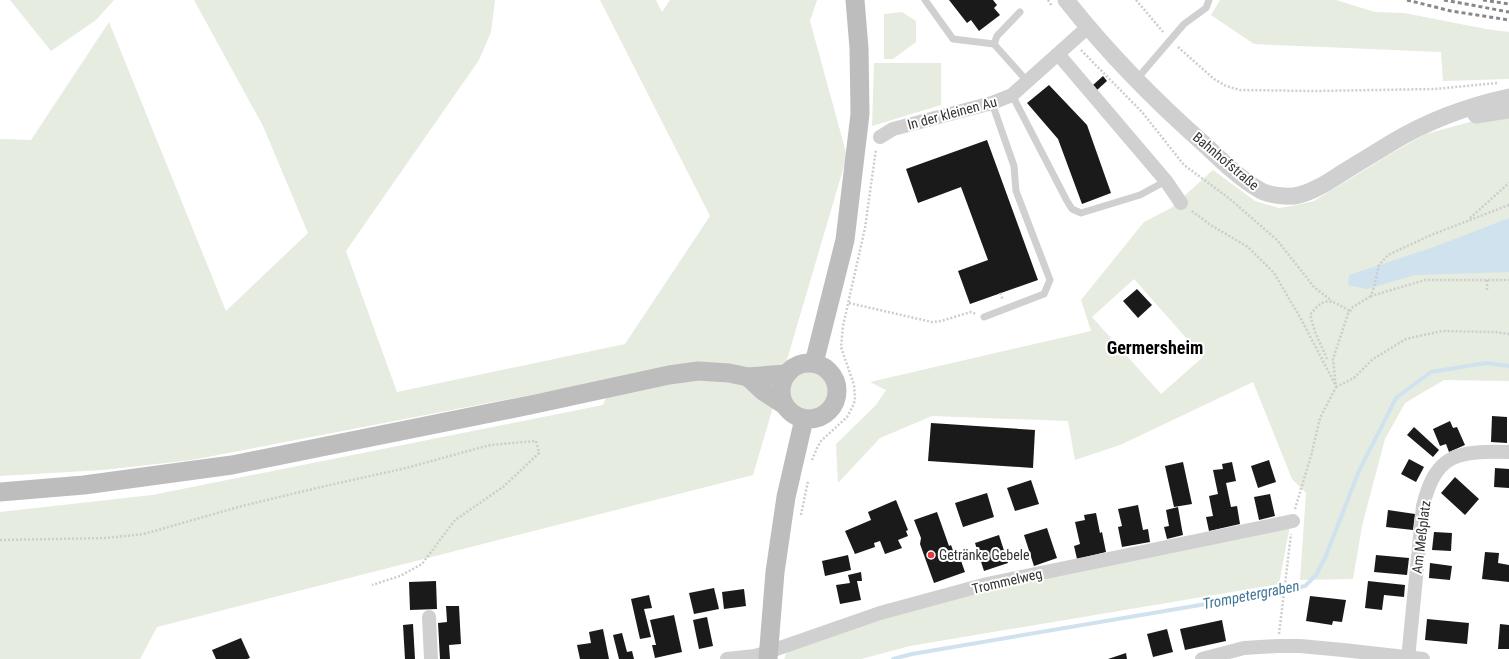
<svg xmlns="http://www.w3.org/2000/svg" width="1509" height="659" viewBox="0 0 1509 659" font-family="'Roboto Condensed',sans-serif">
	<rect width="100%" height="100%" fill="#fff"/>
	<g fill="#e6ecdf" fill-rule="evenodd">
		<polygon points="10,0 114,0 96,20 51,51"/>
		<polygon points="194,0 495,0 491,32 479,60 346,251 397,392 625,344 710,216 600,0 656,0 662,12 670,0 817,0 810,21 847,156 753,475 157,627 140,659 0,659 0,512 152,495 603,405 613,379 192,460 103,470 0,476 0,139 31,140 109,22 226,311 308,233 263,126"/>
		<polygon points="1220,0 1336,0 1375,12 1404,13 1486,29 1509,32 1509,79 1443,81 1441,52 1254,44 1211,15"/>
		<polygon points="902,12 916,21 916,42 893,59 884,59 884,14"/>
		<polygon points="874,63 941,63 941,105 872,126"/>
		<path d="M1509,114V381L1444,380L1405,403L1385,439L1362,526L1353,579L1300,580L1306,493L1292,479L1253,382L1120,445L1075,460L1068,421L932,416L880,438L838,483L836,444L876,405L886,390L870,382L1091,331L1081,300L1144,222L1171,208L1213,170L1255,201L1279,208L1297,205L1314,201L1397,150L1426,134L1481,119ZM1134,279L1203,357L1161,394L1092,317Z"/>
		<circle cx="809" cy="391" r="20"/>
		<polygon points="1290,525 1279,584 910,646 861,659 784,659 788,649 900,612 973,591"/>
	</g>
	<polygon fill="#cfe2ee" points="1509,218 1509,272 1415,275 1367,289 1348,285 1349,275 1434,247"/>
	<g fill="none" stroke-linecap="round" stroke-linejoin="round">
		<polyline stroke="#cfe2ee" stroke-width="4" points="893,659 912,654 1271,593 1305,586 1316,575 1325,558 1359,471 1396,398 1431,372 1486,363 1509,366"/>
	</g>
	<g fill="#1a1a1a">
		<polygon points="949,0 993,0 997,5 994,8 1000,15 979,31 971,20 967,23"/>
		<polygon points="1103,76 1107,81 1097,90 1093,85"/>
		<polygon points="1049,85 1087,125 1111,193 1082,204 1058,139 1027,103"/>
		<polygon points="987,140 1038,280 970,304 958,271 988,260 961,187 918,203 906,169"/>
		<polygon points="1137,289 1152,305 1138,318 1123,301"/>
		<polygon points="1492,416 1507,417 1507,443 1491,442"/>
		<polygon points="1450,421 1453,428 1457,427 1465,445 1449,452 1446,444 1440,446 1433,429"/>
		<polygon points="931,423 1035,430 1033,468 928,461"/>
		<polygon points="1414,427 1439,450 1433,457 1407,435"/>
		<polygon points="1409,459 1424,467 1416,482 1401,474"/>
		<polygon points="1269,460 1276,482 1258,488 1251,466"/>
		<polygon points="1183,462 1192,504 1174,507 1165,466"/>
		<polygon points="1232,462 1236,481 1226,483 1231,507 1237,506 1240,524 1209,531 1206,517 1213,516 1209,496 1218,494 1213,470 1223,469 1222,464"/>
		<polygon points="1495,468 1509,469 1509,488 1494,487"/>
		<polygon points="1455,477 1479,499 1465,515 1441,493"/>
		<polygon points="1031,480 1039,504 1015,511 1007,488"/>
		<polygon points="987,493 994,517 963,527 955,503"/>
		<polygon points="1270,494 1275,516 1259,520 1254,497"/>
		<polygon points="896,500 908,530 906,531 908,536 898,540 902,548 885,554 880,541 874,543 875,547 855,554 845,531 871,520 868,512"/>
		<polygon points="1138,505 1143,530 1148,529 1150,542 1122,547 1118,527 1122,526 1118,509"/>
		<polygon points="1178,507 1183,535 1167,539 1164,527 1169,526 1166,510"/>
		<polygon points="1388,510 1415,514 1413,530 1386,527"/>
		<polygon points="937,512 949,546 951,545 956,559 960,558 965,572 934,583 920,544 921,538 914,520"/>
		<polygon points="1096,513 1100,533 1102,532 1106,552 1077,559 1074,546 1080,544 1075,522 1085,520 1084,515"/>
		<polygon points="1047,528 1057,558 1034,566 1024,535"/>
		<polygon points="1434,532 1452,533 1451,551 1432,550"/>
		<polygon points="999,535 1008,563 984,571 975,543"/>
		<polygon points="1485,552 1499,553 1498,563 1509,565 1509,582 1482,579"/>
		<polygon points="848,555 851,570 825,576 822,561"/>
		<polygon points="1376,555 1409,558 1407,575 1374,572"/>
		<polygon points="1430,563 1452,566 1450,580 1429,578"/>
		<polygon points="861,572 862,581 857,581 861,600 840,604 836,585 850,583 848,575"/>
		<polygon points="436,581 437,609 410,610 409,582"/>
		<polygon points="1368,581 1405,585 1404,597 1384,595 1382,610 1365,608"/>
		<polygon points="714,588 719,609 694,614 689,593"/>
		<polygon points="744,589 746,606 724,609 722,592"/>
		<polygon points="649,595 652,608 644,609 651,637 640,639 631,599"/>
		<polygon points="1310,596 1346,600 1342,622 1333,621 1332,625 1306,621"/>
		<polygon points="446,606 459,606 461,644 449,645 450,659 440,659 438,623 447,622"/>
		<polygon points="674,615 682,652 655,658 652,645 656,645 650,620"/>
		<polygon points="707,617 713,646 699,649 693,620"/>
		<polygon points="1427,619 1469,623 1467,644 1425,640"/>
		<polygon points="1222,620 1226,641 1185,650 1180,629"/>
		<polygon points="413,624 415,659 405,659 403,625"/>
		<polygon points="1500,624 1509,625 1509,649 1498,649"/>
		<polygon points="603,629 609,659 580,659 577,645 591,643 589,632"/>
		<polygon points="1167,629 1173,652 1153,657 1147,634"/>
		<polygon points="622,633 627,652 632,651 634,659 619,659 613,635"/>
		<polygon points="241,638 250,658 247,659 216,659 212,650"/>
		<polygon points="1126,653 1127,659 1108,659"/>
	</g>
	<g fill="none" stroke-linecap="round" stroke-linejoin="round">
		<g stroke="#cdcdcd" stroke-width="2.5" stroke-dasharray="2 2" stroke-linecap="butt">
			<polyline points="1048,0 1052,6"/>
			<polyline points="1136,0 1164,33"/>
			<polyline points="1178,47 1214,79 1226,86 1240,90 1314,91 1435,89 1497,83"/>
			<polyline points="1081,50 1142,112 1184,165 1230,199 1277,240 1314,287 1332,301"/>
			<polyline points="1509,205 1431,235 1388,255 1379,265 1374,287 1371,296 1425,280 1509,280"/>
			<polyline points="1192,211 1209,224 1248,247 1274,273 1301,319 1335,384"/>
			<polyline points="1470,218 1509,183"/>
			<polyline points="1487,290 1487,279"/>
			<polyline points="1000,293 1003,300"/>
			<polyline points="849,303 932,322 941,321 971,312 976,314"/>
			<path d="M1327,359L1315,332L1310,315C1325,295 1331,300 1350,311"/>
			<polyline points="1336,387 1354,378 1373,359 1406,339 1442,331 1495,332 1509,334"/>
			<polyline points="812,460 817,448 821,441 847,417 854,404 855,398 854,385 841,347 843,326 865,228 876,149"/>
			<polyline points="1295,509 1311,456 1320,418 1336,387 1333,359 1348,314 1353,307 1371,296"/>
			<polyline points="801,515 808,481"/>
			<polyline points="0,540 106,538 144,534 242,506 321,487 406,468 490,445 536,441 539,453 503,487 455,520 422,564 400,576 372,585"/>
			<polyline points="1279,634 1291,534"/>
		</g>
		<g stroke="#d0d0d0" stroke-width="7">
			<polyline points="925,0 953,39 994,44 1027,81"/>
			<polyline points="994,44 997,36 1020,12"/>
			<polyline points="1136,80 1184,24 1206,8 1209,0"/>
			<polyline points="1012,95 1067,201 1072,209 1081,213 1140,195 1166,181"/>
			<polyline points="984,317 1044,294 1050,280 1016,191 1014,166 992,103"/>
		</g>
		<g stroke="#d0d0d0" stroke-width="14">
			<polyline points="1058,54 1166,181 1181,203"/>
			<polyline points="880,137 893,129 992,103 1012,95 1088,27"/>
			<polyline points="429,617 431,659"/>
			<polyline points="727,659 755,656 768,652 880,613 987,584 1293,521"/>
			<polyline points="1202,659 1244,648 1278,646 1300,646 1343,650 1423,659"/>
			<path d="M1408,659L1423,506C1436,452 1459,451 1509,452"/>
		</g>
		<g stroke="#d0d0d0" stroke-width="17">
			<path d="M1066,0C1108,53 1154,100 1204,144C1221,160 1238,177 1258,189C1266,195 1289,198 1299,195C1315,191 1328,182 1342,173C1358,163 1375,153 1391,143C1427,121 1468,106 1509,97"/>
			<polyline points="1476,115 1509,110"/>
		</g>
		<g stroke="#bdbdbd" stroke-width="19">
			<circle cx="809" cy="391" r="28"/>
			<polyline points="814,363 845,240 860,114 859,48 855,0"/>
			<polyline points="748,377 763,391 783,404"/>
			<polyline points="0,492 84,485 232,465 535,404 669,375 698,371 729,373 748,377 786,374"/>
			<polyline points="768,659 775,572 786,497 804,419"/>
		</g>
		<g stroke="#888" stroke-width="3" stroke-dasharray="4 3" stroke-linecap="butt">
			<polyline points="1407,0 1451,11 1509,20"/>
			<polyline points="1444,0 1509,12"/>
			<polyline points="1483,0 1509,4"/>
		</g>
	</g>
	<circle fill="#e63946" stroke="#fff" stroke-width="1.5" cx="931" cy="555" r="4"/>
	<g text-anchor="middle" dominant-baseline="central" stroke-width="4" stroke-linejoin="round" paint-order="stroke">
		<g font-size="14" fill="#333" stroke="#fff">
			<text transform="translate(952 113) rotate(-15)">In der kleinen Au</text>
			<text transform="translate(1226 161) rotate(40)">Bahnhofstraße</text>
			<text transform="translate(1421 537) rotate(-83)">Am Meßplatz</text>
			<text transform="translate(1007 581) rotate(-13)">Trommelweg</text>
		</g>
		<g font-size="14" fill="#333" stroke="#fff" text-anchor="start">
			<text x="939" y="555">Getränke Gebele</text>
		</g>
		<g font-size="15" font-style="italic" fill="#3f7597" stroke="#fff">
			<text transform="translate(1251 595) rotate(-11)">Trompetergraben</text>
		</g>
		<g font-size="18" font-weight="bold" fill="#000" stroke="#fff">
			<text x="1155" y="347">Germersheim</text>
		</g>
	</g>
</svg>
